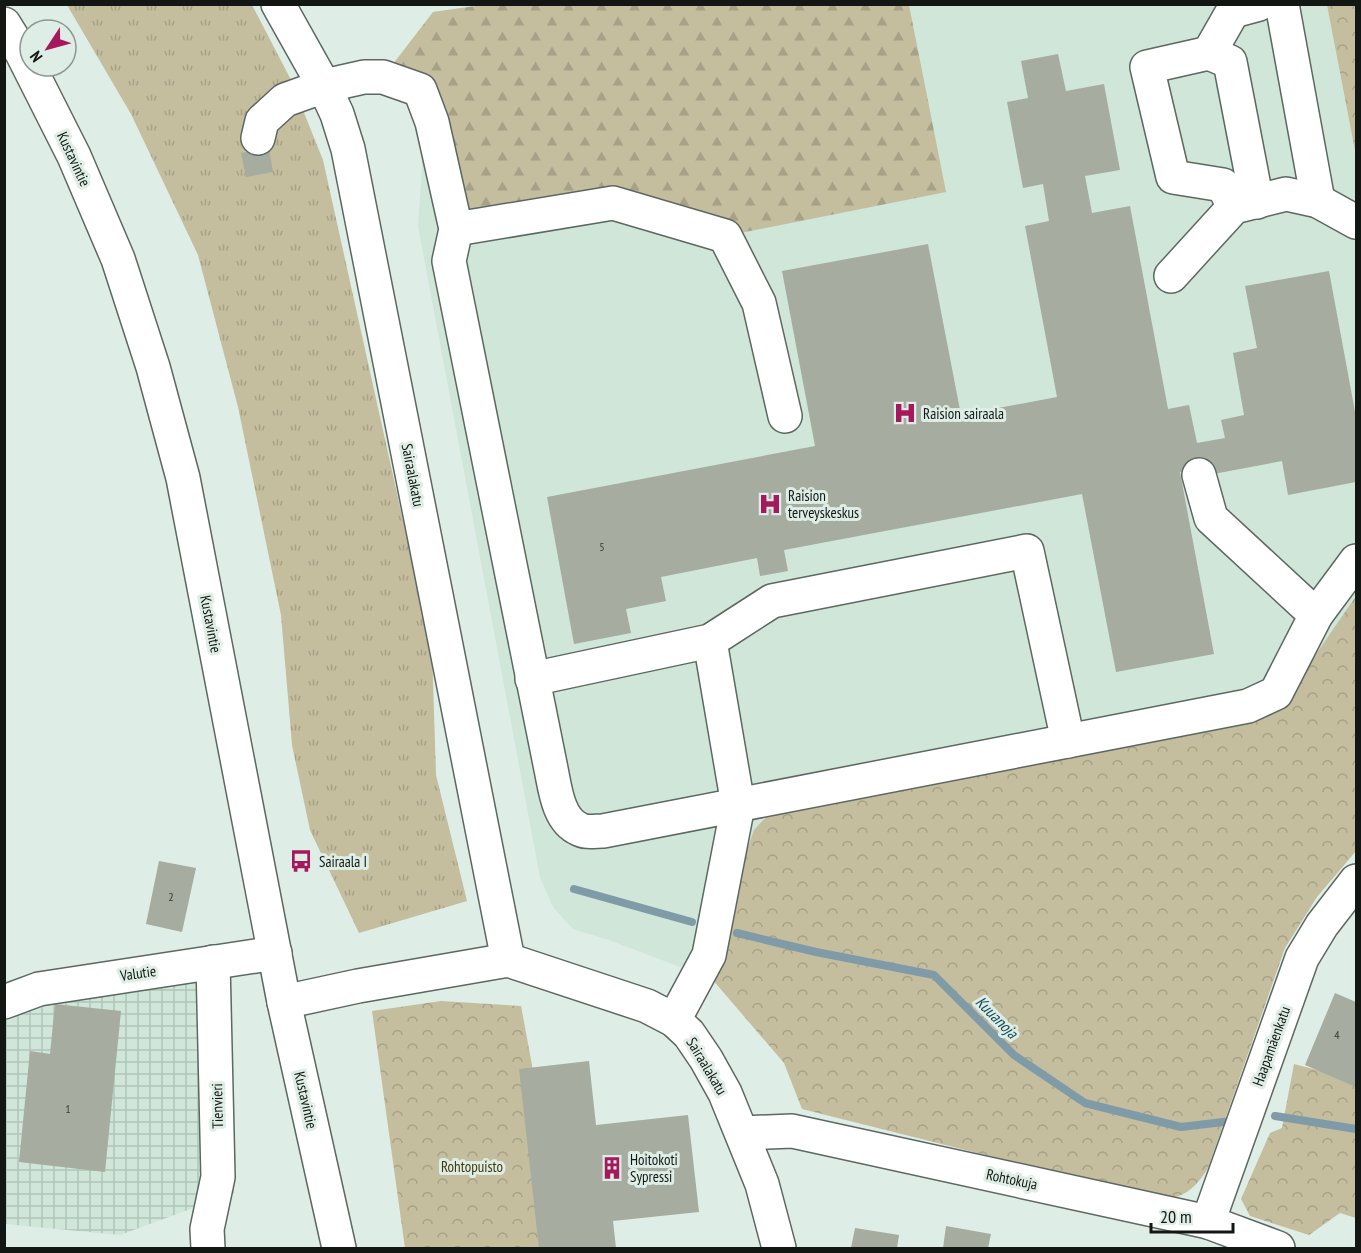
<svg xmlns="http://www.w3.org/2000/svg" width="1361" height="1253" viewBox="0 0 1361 1253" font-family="'PT Sans Narrow',sans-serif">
	<defs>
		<pattern id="industrial-grid" width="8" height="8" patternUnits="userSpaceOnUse" patternTransform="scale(1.5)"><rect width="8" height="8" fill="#cfe6d9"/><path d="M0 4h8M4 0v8" fill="none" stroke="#b1c5b9"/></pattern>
		<pattern id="grass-tufts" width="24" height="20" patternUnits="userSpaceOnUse" patternTransform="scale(1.5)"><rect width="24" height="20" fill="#c4bd9e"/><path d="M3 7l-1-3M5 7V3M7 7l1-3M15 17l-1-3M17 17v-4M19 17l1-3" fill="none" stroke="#a7a287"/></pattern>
		<pattern id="forest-firs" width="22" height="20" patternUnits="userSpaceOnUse" patternTransform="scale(1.5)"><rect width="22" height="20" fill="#c4bd9e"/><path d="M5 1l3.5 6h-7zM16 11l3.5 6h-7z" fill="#a7a287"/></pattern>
		<pattern id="park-crowns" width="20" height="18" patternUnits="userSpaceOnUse" patternTransform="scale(1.5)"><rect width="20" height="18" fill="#c4bd9e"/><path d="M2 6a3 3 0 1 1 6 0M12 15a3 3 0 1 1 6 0" fill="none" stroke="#a7a287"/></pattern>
	</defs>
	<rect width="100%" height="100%" fill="#deede5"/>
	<polygon fill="#cfe6d9" points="483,4 1327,5 1356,157 1356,600 1283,702 722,963 712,979 609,940 573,929 553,907 540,877 418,226 433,12"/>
	<polygon fill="url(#industrial-grid)" points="229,972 234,1193 120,1235 5,1224 4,1003"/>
	<polygon fill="url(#grass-tufts)" points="67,5 252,5 290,78 323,160 432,651 436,775 467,901 359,933 310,830 292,745 281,615 238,407 198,255 131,114"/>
	<polygon fill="url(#forest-firs)" points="483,5 909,5 946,192 725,236 613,203 456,229 432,122 383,77 433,12"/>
	<g fill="url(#park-crowns)">
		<polygon points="1327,5 1356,5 1356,157 1356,156"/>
		<path d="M1356,596V851L1317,897L1285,948L1208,1168C1196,1187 1187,1196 1164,1200L802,1109L784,1063L712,979L722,963L747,850L754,830L768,815L1283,702Z"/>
		<polygon points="441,1001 521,1006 566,1248 405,1248 372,1011"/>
		<polygon points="1294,1064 1356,1080 1356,1218 1340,1213 1309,1235 1250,1216 1241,1199 1270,1133 1282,1128"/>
	</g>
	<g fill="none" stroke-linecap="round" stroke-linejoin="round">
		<g stroke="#7f9ba7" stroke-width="8">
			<polyline points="574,889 692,922"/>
			<polyline points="737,933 816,952 934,975 1014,1055 1085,1103 1181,1127 1232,1121"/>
			<polyline points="1275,1116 1356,1129"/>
		</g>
	</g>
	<g fill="#a6aca0">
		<polygon points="1058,54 1066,91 1104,84 1120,170 1085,176 1092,213 1130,206 1168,409 1189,405 1197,443 1225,438 1221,420 1244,415 1233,353 1257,348 1245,286 1329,271 1356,417 1356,482 1288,495 1282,461 1208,475 1207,467 1180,472 1214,654 1116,672 1082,494 784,550 788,571 760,576 757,558 661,577 666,601 626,609 631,633 574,644 547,497 815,446 782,271 928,244 961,415 1057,397 1025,226 1049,221 1043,184 1023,188 1007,102 1028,98 1021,61"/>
		<polygon points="269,148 273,172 246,177 241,153"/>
		<polygon points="159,861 196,868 182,932 146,924"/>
		<polygon points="1335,993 1356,1002 1356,1087 1305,1065"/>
		<polygon points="55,1004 121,1011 105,1172 19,1162 30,1051 50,1054"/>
		<polygon points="589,1061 596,1125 688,1115 699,1212 613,1221 616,1248 539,1248 519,1069"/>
		<polygon points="946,1226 991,1234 988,1248 943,1248"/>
		<polygon points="855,1228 899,1235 897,1248 851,1248"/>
	</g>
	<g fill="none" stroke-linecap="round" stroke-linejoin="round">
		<g stroke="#5c6861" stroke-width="36">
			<g id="minor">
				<polyline points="278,4 324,86 337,114 348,149 508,960"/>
				<polyline points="1282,4 1318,201"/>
				<polyline points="1209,53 1230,62 1257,202"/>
				<path d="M258,138L262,121L285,100L324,86L364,77H383L420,90L432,122L456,229L449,261L551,769C555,788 558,820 579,829C586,833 595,831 603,831L1248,706L1276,693L1316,615L1356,561"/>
				<polyline points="1234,207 1223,185 1173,177 1147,67 1209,53 1233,11 1259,4"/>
				<polyline points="456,229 613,203 725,236 759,303 785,416"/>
				<polyline points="1171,276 1234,207 1286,194 1318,201 1356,222"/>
				<polyline points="1199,475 1211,518 1316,615"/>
				<polyline points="532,679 710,641 772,601 1027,551 1068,741"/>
				<polyline points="4,1002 39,989 275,953"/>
				<polyline points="284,1002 358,986 508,960 647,1006 674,1020 689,1034 706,1059 725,1093 762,1184 779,1248"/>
				<polyline points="674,1020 709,955 738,805 710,641"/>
				<polyline points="742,1133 792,1131 1208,1222 1278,1248"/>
				<polyline points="1208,1222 1302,958 1322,925 1356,881"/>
				<polyline points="208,1248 207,1229 218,1177 213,962"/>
			</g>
		</g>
		<g stroke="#5c6861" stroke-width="36">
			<polyline id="major" points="4,24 22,53 74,156 118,259 153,367 183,478 284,1002 339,1248"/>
		</g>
		<use href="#minor" stroke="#fff" stroke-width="33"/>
		<use href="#major" stroke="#fff" stroke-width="33"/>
	</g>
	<defs>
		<g id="hospital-bare" transform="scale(1.8)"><path d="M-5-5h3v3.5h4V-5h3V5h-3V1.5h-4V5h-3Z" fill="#a6185c" stroke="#deede5" stroke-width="2.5" paint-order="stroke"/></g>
		<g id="bus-bare" transform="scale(1.8)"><path d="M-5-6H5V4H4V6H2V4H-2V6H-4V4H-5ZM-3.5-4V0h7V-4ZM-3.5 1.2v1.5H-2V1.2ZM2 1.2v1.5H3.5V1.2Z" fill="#a6185c" stroke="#deede5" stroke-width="2.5" paint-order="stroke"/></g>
		<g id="building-bare" transform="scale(1.8)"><path d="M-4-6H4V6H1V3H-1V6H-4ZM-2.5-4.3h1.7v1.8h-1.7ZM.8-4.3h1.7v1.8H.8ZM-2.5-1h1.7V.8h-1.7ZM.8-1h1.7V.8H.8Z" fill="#a6185c" stroke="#deede5" stroke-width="2.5" paint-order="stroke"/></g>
	</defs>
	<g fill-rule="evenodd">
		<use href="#hospital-bare" x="905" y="413"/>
		<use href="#hospital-bare" x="770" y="504"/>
		<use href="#bus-bare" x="301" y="861"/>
		<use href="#building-bare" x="612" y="1168"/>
	</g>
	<g text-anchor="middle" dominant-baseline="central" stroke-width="6" stroke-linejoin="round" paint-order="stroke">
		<g font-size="12" fill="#373c37">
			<text x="602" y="546">5</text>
			<text x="171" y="896">2</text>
			<text x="1337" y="1034">4</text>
			<text x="68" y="1108">1</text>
		</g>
		<g font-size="15" fill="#121714" stroke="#deede5">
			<text transform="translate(74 159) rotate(65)">Kustavintie</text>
			<text transform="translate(413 475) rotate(79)">Sairaalakatu</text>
			<text transform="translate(211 624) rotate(79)">Kustavintie</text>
			<text transform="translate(138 973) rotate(-8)">Valutie</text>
			<text transform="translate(1271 1046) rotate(-70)">Haapamäenkatu</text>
			<text transform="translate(707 1066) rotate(59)">Sairaalakatu</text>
			<text transform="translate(306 1100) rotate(77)">Kustavintie</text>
			<text transform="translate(217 1106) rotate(-91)">Tienvieri</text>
			<text transform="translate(1012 1179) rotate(12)">Rohtokuja</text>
		</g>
		<g font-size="15" fill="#121714" stroke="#deede5" text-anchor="start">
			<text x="923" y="413">Raision sairaala</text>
			<text x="788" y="495">Raision<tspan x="788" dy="17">terveyskeskus</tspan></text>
			<text x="319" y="861">Sairaala I</text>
			<text x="630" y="1159">Hoitokoti<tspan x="630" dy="17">Sypressi</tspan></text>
		</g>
		<g font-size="15" fill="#40370a" stroke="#deede5">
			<text x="472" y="1166">Rohtopuisto</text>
		</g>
		<g font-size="16" font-style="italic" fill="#16495c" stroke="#deede5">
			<text transform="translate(997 1017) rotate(45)">Kuuanoja</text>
		</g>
	</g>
	<rect width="1361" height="1253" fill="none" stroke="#121714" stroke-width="12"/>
	<g transform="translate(48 48) rotate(234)"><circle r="28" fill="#deede5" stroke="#8c9791" stroke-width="1.5"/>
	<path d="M0-4.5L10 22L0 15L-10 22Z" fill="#a6185c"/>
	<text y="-9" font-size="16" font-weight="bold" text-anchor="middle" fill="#121714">N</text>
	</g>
	<path d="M1151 1223v9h82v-9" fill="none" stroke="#121714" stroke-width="3"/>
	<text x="1160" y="1223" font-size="18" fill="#121714" stroke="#deede5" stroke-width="4.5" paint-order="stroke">20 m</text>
</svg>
